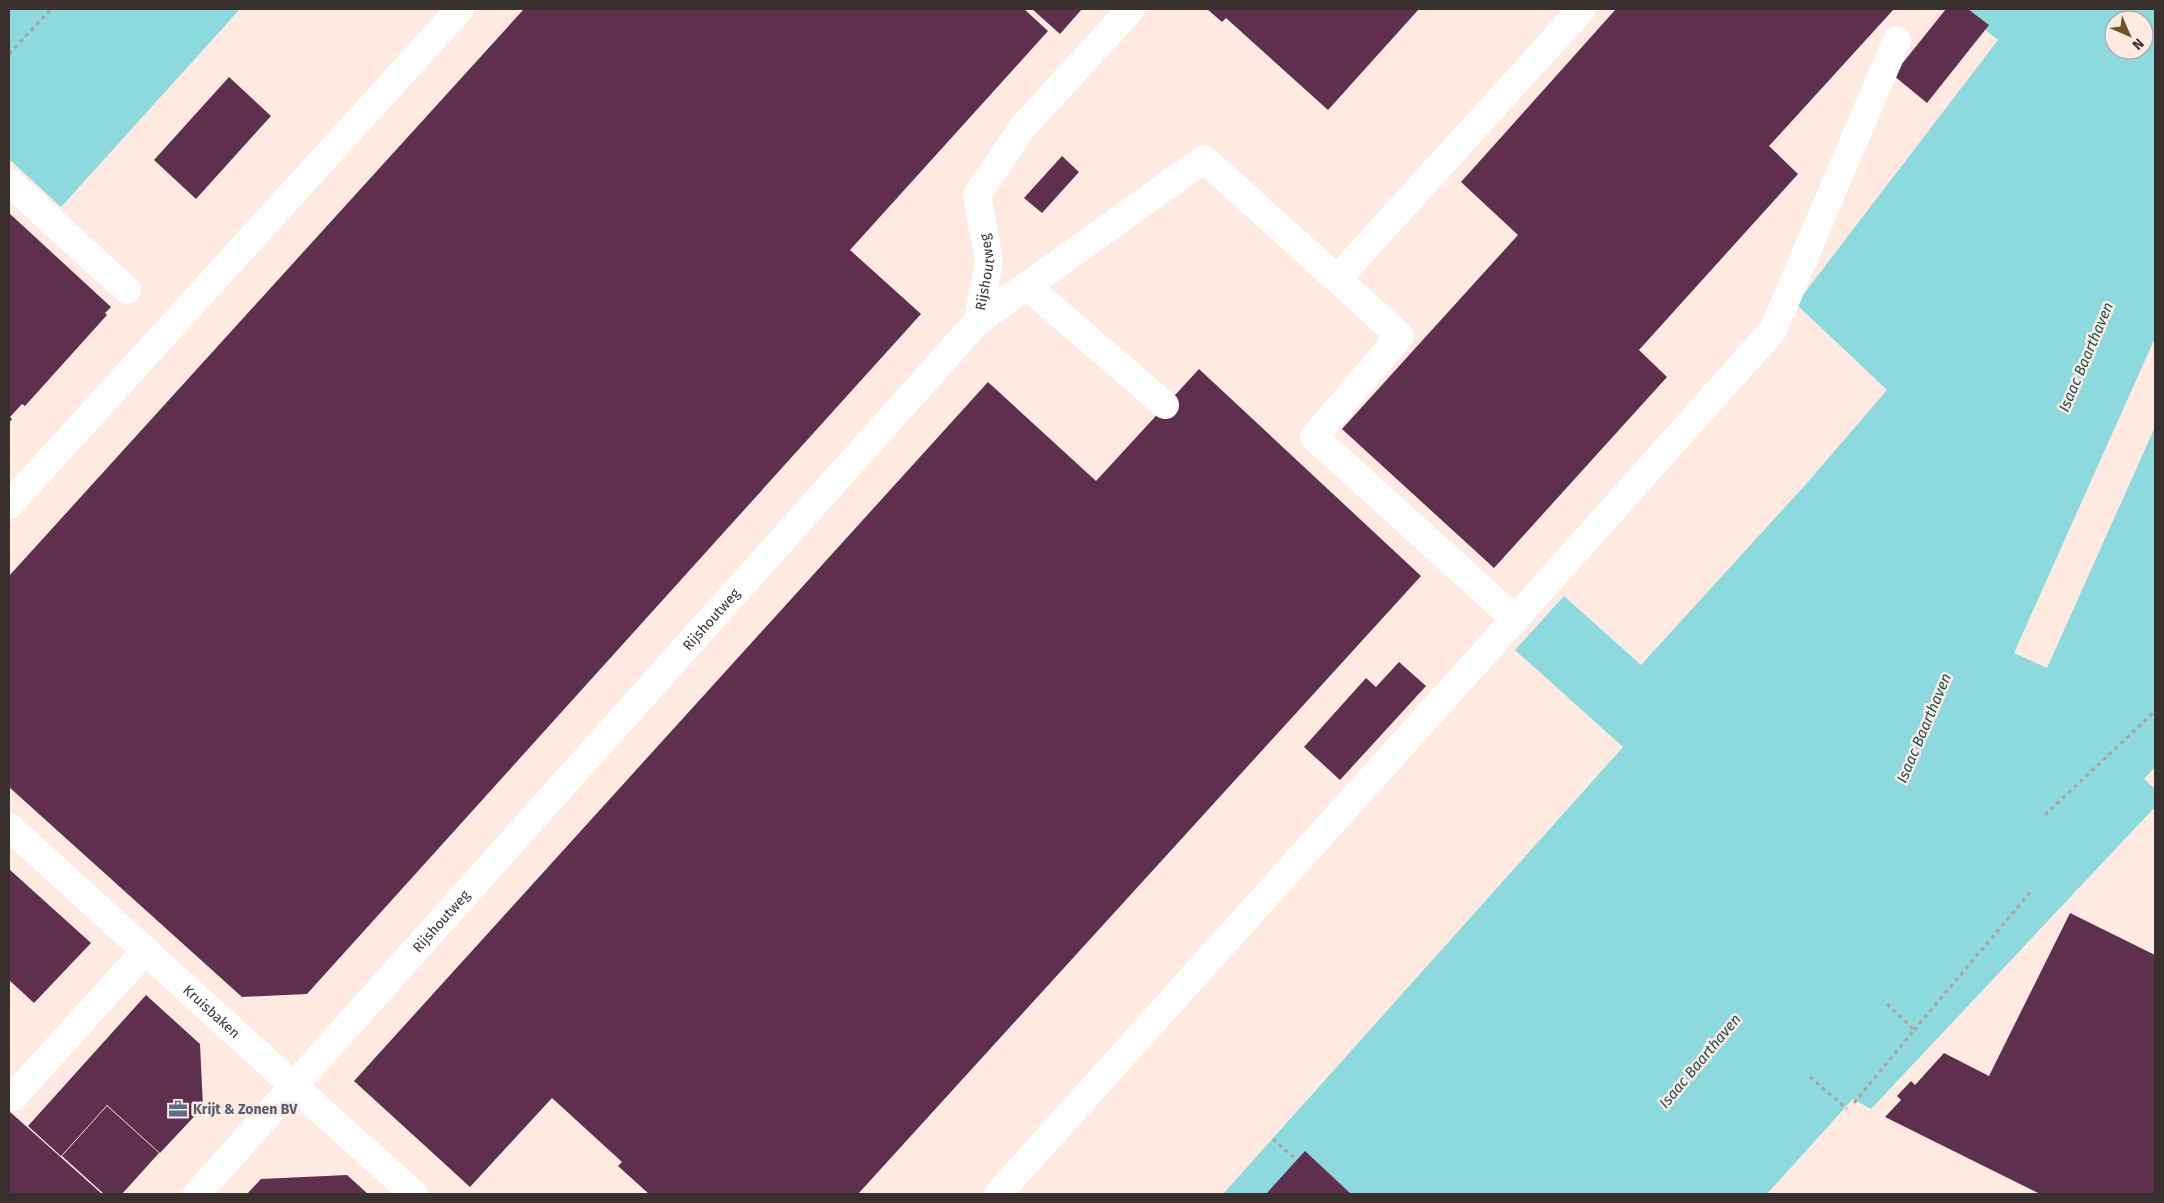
<svg xmlns="http://www.w3.org/2000/svg" width="2164" height="1203" viewBox="0 0 2164 1203" font-family="'Fira Sans',sans-serif">
	<rect width="100%" height="100%" fill="#ffeae1"/>
	<g fill="#8cdadd" fill-rule="evenodd">
		<polygon points="9,9 240,9 61,207 9,159"/>
		<path d="M1959,9H2155V767L2144,779L2155,789V807L1871,1109L1853,1099L1767,1194H1223L1623,747L1515,650L1564,596L1641,665L1807,483L1887,390L1796,304L1998,40ZM2114,20H2144V50H2114Z"/>
	</g>
	<polygon fill="#ffeae1" points="2155,338 2155,427 2047,668 2014,653"/>
	<g fill="#5e304d">
		<polygon points="524,9 1024,9 1048,31 850,250 921,314 307,994 242,997 9,787 9,576"/>
		<polygon points="1032,9 1082,9 1060,34"/>
		<polygon points="1207,9 1419,9 1328,110 1226,18 1222,22"/>
		<polygon points="1616,9 1894,9 1769,146 1798,174 1639,350 1667,377 1494,568 1342,429 1518,235 1461,182"/>
		<polygon points="1946,9 1968,9 1989,25 1927,103 1893,75"/>
		<polygon points="229,77 271,116 196,199 154,160"/>
		<polygon points="1062,156 1079,172 1042,213 1024,198"/>
		<polygon points="9,213 111,307 105,313 107,315 25,406 22,404 10,417 12,419 9,423"/>
		<polygon points="1199,369 1421,576 858,1194 649,1194 618,1166 622,1162 552,1098 470,1187 354,1081 988,382 1096,481"/>
		<polygon points="1399,662 1426,686 1340,780 1304,747 1366,678 1376,687"/>
		<polygon points="9,869 91,943 34,1003 9,980"/>
		<polygon points="2070,913 2155,955 2155,1194 2040,1194 1885,1117 1901,1100 1897,1096 1911,1081 1915,1085 1944,1053 1989,1076"/>
		<polygon points="146,995 200,1044 203,1107 160,1153 107,1105 61,1156 28,1126"/>
		<polygon points="107,1106 159,1153 122,1194 104,1194 62,1156"/>
		<polygon points="9,1111 102,1194 9,1194"/>
		<polygon points="1305,1151 1351,1194 1266,1194"/>
		<polygon points="347,1175 368,1194 247,1194 261,1179"/>
	</g>
	<g fill="none" stroke-linecap="round" stroke-linejoin="round">
		<g stroke="#b1a19a" stroke-width="3" stroke-dasharray="4 4" stroke-linecap="butt">
			<polyline points="9,54 51,9"/>
			<polyline points="2045,815 2155,711"/>
			<polyline points="1914,1030 2033,889"/>
			<polyline points="1810,1077 1847,1109"/>
			<polyline points="1854,1103 1914,1030 1884,1001"/>
			<polyline points="1273,1139 1297,1160"/>
		</g>
		<g stroke="#fff" stroke-width="28">
			<polyline points="9,182 127,290"/>
			<polyline points="1337,279 1400,336 1314,437 1515,619 1773,330 1897,40"/>
			<polyline points="1027,286 1165,405"/>
			<polyline points="978,321 1204,159 1337,279 1582,9"/>
			<polyline points="9,505 460,9"/>
			<path id="s1" d="M9,827C144,949 278,1073 414,1194"/>
			<polyline points="13,1097 146,950"/>
			<path id="s2" d="M197,1194L978,321L989,261L977,195L1023,127L1131,9"/>
			<polyline points="998,1194 1515,619"/>
		</g>
	</g>
	<defs>
		<g id="office-bare" transform="scale(1.5)"><path d="M-6-3h4V-5.5h4V-3h4V5H-6ZM-1-4.5V-3h2v-1.5ZM-6 0V1H6V0Z" fill="#5c6f8a" stroke="#ffeae1" stroke-width="2.5" paint-order="stroke"/></g>
	</defs>
	<g fill-rule="evenodd">
		<use href="#office-bare" x="178" y="1109"/>
	</g>
	<g text-anchor="middle" dominant-baseline="central" stroke-width="5" stroke-linejoin="round" paint-order="stroke">
		<g font-size="14" fill="#38302d" stroke="#ffeae1">
			<text stroke="none"><textPath href="#s2" startOffset="1221">Rijshoutweg</textPath></text>
			<text stroke="none"><textPath href="#s2" startOffset="771">Rijshoutweg</textPath></text>
			<text stroke="none"><textPath href="#s2" startOffset="366">Rijshoutweg</textPath></text>
			<text stroke="none"><textPath href="#s1" startOffset="274">Kruisbaken</textPath></text>
		</g>
		<g font-size="14" font-weight="bold" fill="#4e5e75" stroke="#ffeae1" text-anchor="start">
			<text x="193" y="1109">Krijt &amp; Zonen BV</text>
		</g>
		<g font-size="15" font-style="italic" fill="#105557" stroke="#ffeae1">
			<text transform="translate(2086 357) rotate(-67)">Isaac Baarthaven</text>
			<text transform="translate(1924 728) rotate(-67)">Isaac Baarthaven</text>
			<text transform="translate(1700 1061) rotate(-50)">Isaac Baarthaven</text>
		</g>
	</g>
	<rect width="2164" height="1203" fill="none" stroke="#38302d" stroke-width="20"/>
	<g transform="translate(2129 35) rotate(135)"><circle r="24" fill="#ffeae1" stroke="#afa099"/>
	<path d="M0-4L9 19L0 12L-9 19Z" fill="#6c5324"/>
	<text y="-8" font-size="14" font-weight="bold" text-anchor="middle" fill="#38302d">N</text>
	</g>
</svg>
